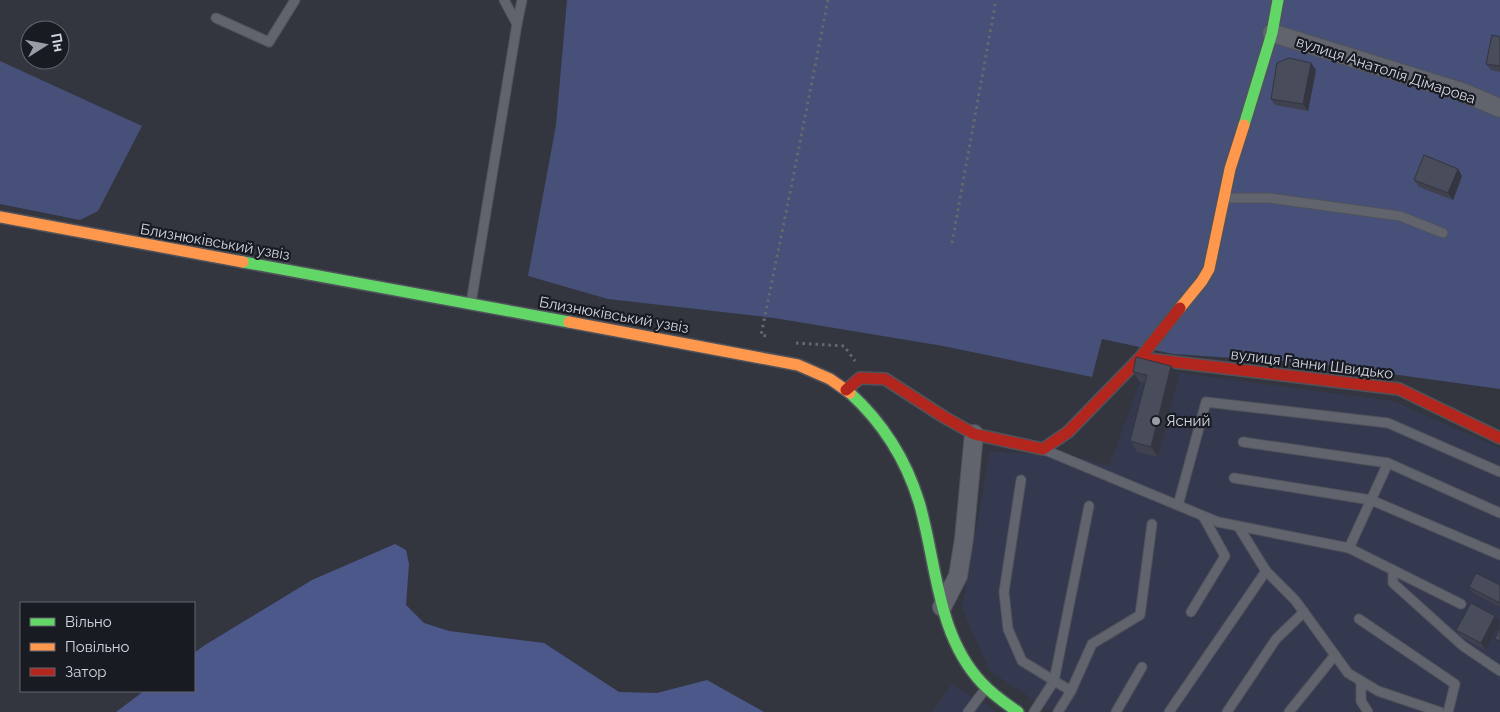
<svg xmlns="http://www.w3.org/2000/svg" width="1500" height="712" viewBox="0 0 1500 712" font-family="Raleway,sans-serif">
	<rect width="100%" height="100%" fill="#33363f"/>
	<g fill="#35394f">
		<polygon points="1144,368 1393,401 1500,448 1500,712 1052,712 990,671 962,609 990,451 1082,458 1109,466 1140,382"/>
		<polygon points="952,684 984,704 996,712 932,712"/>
	</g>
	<g fill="#465078">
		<polygon points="567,0 1500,0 1500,389 1312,363 1173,354 1102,339 1092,377 943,346 774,318 608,299 528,276 556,125"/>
		<polygon points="0,61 142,126 98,211 80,220 0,204"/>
	</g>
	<polygon fill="#4c588a" points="395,544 406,550 409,564 406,605 424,623 449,631 544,643 619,692 657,693 707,680 764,712 116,712 144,691 194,691 194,653 205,645 312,580"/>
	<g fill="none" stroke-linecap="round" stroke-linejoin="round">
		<g stroke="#50535b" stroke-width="11">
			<g id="lane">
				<polyline points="216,18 269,42 295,0"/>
				<polyline points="517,24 522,0"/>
				<polyline points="1227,198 1269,198 1400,216 1443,233"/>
				<polyline points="471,303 517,24 504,0"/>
				<polyline points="1243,442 1388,463 1500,513"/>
				<polyline points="1045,450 1218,522 1349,548 1461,604"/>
				<polyline points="1234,478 1371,500 1500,555"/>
				<polyline points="1021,480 1004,592 1008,629 1022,661 1071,691 1058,712"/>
				<polyline points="1178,505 1206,402 1388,423 1500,472"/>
				<polyline points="1238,526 1266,571 1295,600 1348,673 1378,691 1440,712"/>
				<polyline points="1349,548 1388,463"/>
				<polyline points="1393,570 1393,583 1463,646 1500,671"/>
				<polyline points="1191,612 1225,556 1203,516"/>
				<polyline points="1359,619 1455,684 1448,712"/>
				<polyline points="1361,681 1361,701 1368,712"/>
				<polyline points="1071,691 1092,644 1140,615 1152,524"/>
				<polyline points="968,712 986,688"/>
				<polyline points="1034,712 1054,681 1089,506"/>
				<polyline points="1116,712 1142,667"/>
				<polyline points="1169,712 1266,571"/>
				<polyline points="1227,712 1276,639 1304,612"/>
				<polyline points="1289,712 1335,655"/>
			</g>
		</g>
		<g stroke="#50535b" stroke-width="20">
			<g id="street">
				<polyline points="1272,33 1462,92 1500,108"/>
				<polyline points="942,607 958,576 964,539 974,434"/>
			</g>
		</g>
		<g stroke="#50535b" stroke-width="14">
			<g id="fast">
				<polyline points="1244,125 1272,33 1278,0"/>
				<polyline points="243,262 569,322"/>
				<path d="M850,393C883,423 906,460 919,502C937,563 936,634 982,683C993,695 1005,703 1018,712"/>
			</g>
		</g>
		<g stroke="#50535b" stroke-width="14">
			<g id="slow">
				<polyline points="0,217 243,262"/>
				<polyline points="1180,308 1202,281 1209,269 1230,169 1244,125"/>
				<polyline points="569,322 798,365 830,379 850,393"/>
			</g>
		</g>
		<g stroke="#50535b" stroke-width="14">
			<g id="jam">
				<polyline points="1140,358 1399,389 1500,438"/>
				<polyline points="846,390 860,378 885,379 944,417 974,434 1043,449 1068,432 1140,358 1180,308"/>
			</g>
		</g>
		<g stroke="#66686f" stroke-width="3" stroke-dasharray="2.5 4" stroke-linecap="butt">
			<polyline points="952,243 996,0"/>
			<polyline points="766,336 761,335 791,188 828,0"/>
			<polyline points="796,343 844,346 855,361"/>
		</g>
		<use href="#lane" stroke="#61646d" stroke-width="9"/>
		<use href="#street" stroke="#61646d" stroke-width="18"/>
		<use href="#fast" stroke="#63d668" stroke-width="11"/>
		<use href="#slow" stroke="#ff974d" stroke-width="11"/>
		<use href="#jam" stroke="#b3261e" stroke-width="11"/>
	</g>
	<g fill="#3f414e">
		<polygon points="1500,37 1500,72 1491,70 1486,64"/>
		<polygon points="1316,70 1308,111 1275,105 1271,99"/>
		<polygon points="1462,176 1453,200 1419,187 1414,180"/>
		<polygon points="1133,372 1179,376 1158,457 1137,452 1130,441 1145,383 1140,382"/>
		<polygon points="1500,585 1500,607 1473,593 1469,587"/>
		<polygon points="1500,623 1485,650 1461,637 1456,630"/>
	</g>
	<g fill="#333540">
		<polygon points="1311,63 1316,70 1308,111 1303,104"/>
		<polygon points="1458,169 1462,176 1453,200 1448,193"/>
		<polygon points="1171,366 1179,376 1158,457 1151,447"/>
		<polygon points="1495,616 1500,623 1485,650 1481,643"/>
	</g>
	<g fill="#494c5b" stroke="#333540">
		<polygon points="1492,35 1500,37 1500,66 1486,64"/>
		<polygon points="1289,58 1311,63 1303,104 1271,99 1277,63"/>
		<polygon points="1424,155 1458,169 1448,193 1414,180"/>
		<polygon points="1136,357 1171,366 1151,447 1130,441 1147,375 1133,372"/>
		<polygon points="1476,573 1500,585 1500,603 1469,587"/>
		<polygon points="1471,603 1495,616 1481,643 1456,630"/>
		<polygon points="1500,627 1500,641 1495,639"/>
	</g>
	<circle fill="#9a9da8" stroke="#191b23" stroke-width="2" cx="1156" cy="421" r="5"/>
	<g text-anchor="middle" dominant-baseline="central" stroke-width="4.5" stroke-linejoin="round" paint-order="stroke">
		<g font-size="15" fill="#d2d5e0" stroke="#191b23">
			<text transform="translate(1386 70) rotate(18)">вулиця Анатолія Дімарова</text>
			<text transform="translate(215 242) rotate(10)">Близнюківський узвіз</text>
			<text transform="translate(614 315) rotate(10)">Близнюківський узвіз</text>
			<text transform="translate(1312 364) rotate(7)">вулиця Ганни Швидько</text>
		</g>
		<g font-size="15" fill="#d2d5e0" stroke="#191b23" text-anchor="start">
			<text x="1166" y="421">Ясний</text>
		</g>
	</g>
	<rect x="20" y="602" width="175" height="90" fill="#191b23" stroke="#63656f"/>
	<rect x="30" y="618" width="25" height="8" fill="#63d668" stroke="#63656f"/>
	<text x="65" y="627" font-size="15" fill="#d2d5e0">Вільно</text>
	<rect x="30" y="643" width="25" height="8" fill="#ff974d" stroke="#63656f"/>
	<text x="65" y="652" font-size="15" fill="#d2d5e0">Повільно</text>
	<rect x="30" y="668" width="25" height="8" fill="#b3261e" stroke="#63656f"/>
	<text x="65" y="677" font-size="15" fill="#d2d5e0">Затор</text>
	<g transform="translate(45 45) rotate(79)"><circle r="24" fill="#191b23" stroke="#63656f"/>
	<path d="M0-4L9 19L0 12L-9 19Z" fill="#9a9da8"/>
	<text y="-8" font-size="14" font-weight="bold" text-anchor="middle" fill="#d2d5e0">Пн</text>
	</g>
</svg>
